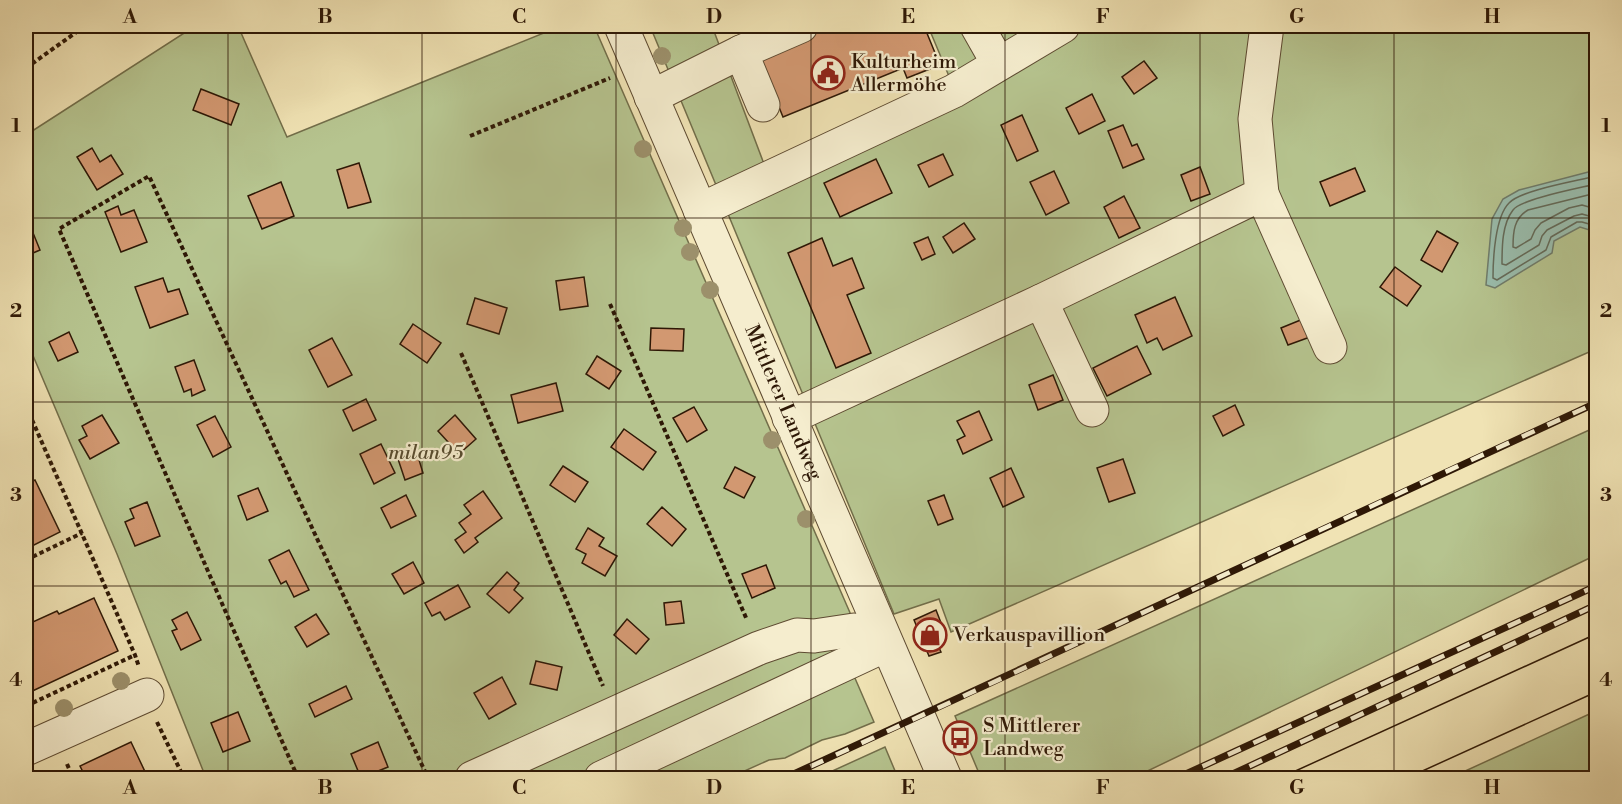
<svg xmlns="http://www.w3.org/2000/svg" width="1622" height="804" viewBox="0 0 1622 804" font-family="'Libre Bodoni',serif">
	<rect width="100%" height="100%" fill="#f0e3b4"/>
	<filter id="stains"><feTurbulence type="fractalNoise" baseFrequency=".00333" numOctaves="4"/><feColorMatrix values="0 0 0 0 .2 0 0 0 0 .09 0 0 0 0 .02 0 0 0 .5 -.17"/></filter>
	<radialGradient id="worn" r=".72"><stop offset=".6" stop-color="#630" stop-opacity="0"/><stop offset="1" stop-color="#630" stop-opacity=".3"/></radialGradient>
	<g fill="#b6c48f" stroke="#726e4a" stroke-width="1.5">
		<polygon points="195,26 238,26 287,137 561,26 594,26 851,615 843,651 574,778 206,778 117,554 26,339 26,135"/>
		<polygon points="650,26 712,26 764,164 951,81 928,26 1596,26 1596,349 951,632 939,599 894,614"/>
		<polygon points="1596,427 1596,555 1133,778 1011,778 1009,774 996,778 981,778 955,716"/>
		<polygon points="851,669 874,722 845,734 822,740 785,758 769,760 729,778 620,778"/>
		<polygon points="1596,711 1596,778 1450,778"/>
		<polygon points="885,747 898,778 817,778"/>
	</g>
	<polygon fill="#9abeae" stroke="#6f7c6b" stroke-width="1.5" points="1596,170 1596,232 1580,227 1554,241 1552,253 1495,288 1486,285 1492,219 1503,199 1519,190"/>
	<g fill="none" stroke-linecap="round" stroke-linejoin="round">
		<g stroke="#646b5a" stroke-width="1.5">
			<path d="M1596,176C1577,181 1521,190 1509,203C1495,217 1493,259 1493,278L1497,280L1546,250L1551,237L1577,222H1582L1596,226"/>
			<path d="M1596,184C1580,188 1521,199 1513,210C1502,224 1502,247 1502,264L1506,265L1539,245L1542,236L1547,230L1574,216L1582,214L1596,218"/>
			<path d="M1596,193L1528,210C1514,218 1513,232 1513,247L1516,248L1531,239L1535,230L1541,223L1569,208L1582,205L1596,209"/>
		</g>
	</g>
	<g fill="#d29871" stroke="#2e1806" stroke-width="1.5">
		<polygon points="461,26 479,26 464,32"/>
		<polygon points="831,26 924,26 940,65 907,78 903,68 783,117 758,55"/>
		<polygon points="1144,61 1157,78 1134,94 1122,77"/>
		<polygon points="201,89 239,104 231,125 193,110"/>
		<polygon points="1092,94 1105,121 1079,134 1066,108"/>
		<polygon points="1022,115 1038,151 1017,161 1001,125"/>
		<polygon points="1123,125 1132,146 1137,144 1144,159 1123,168 1108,131"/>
		<polygon points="92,148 100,162 111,155 123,174 97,190 77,157"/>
		<polygon points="943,154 953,175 929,187 918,165"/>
		<polygon points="876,159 892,193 840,217 824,183"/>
		<polygon points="359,163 371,202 348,208 337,170"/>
		<polygon points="1200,167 1210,194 1191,201 1181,175"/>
		<polygon points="1355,168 1365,191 1330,206 1320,182"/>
		<polygon points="1054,171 1069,203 1046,215 1030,182"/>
		<polygon points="281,182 294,216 262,229 248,196"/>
		<polygon points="1124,196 1140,228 1119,238 1104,207"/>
		<polygon points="118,206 121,215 134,210 147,242 121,252 105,212"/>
		<polygon points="29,223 40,250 26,256 26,224"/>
		<polygon points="964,223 975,239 953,253 943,237"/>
		<polygon points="1437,231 1458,243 1442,272 1421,260"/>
		<polygon points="928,237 935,254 922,260 914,243"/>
		<polygon points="822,238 833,266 852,258 864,288 847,295 871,353 836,368 788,253"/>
		<polygon points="1395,267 1421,286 1407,306 1380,287"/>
		<polygon points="584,277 588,306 560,310 556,281"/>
		<polygon points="163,278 168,292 179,289 188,314 150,328 135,287"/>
		<polygon points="1175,297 1192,336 1163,350 1157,338 1147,343 1135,315"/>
		<polygon points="475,298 507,308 499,334 467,324"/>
		<polygon points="1303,319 1310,337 1288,345 1281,328"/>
		<polygon points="413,324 441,343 427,363 400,344"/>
		<polygon points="651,328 684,329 683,351 650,350"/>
		<polygon points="69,332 78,352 58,361 49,342"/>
		<polygon points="332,338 352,375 328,387 309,350"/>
		<polygon points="1137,346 1151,374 1107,396 1093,368"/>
		<polygon points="597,356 621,371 609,389 586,374"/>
		<polygon points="194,360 205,390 192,396 191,389 184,392 175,367"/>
		<polygon points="1053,375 1063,400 1038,410 1029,385"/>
		<polygon points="556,383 563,411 518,423 511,395"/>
		<polygon points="366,399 376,420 353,431 343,410"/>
		<polygon points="1235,405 1244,425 1223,436 1213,416"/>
		<polygon points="694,407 707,430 687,442 673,418"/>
		<polygon points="979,411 992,440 963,454 957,440 965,436 957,421"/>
		<polygon points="102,415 119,443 90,459 79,440 87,436 82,426"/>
		<polygon points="455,415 476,439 459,454 438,431"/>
		<polygon points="215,416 231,447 213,457 197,425"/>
		<polygon points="624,429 656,452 643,470 611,447"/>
		<polygon points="381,444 395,473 374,484 360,454"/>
		<polygon points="416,450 423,473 405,480 397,456"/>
		<polygon points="1123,459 1135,493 1109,502 1097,468"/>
		<polygon points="563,466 588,482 575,502 550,485"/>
		<polygon points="735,467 755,477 744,498 724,488"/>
		<polygon points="1011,468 1024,497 1003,507 990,478"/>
		<polygon points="35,480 60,532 26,549 26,484"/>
		<polygon points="258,488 268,511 247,520 238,496"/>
		<polygon points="483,491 502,518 475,538 478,542 464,553 455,540 466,532 459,523 471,514 464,505"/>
		<polygon points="406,495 416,516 391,528 381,508"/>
		<polygon points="944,495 953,519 938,525 928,501"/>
		<polygon points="147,502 160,536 135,546 125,522 134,518 130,509"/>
		<polygon points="662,507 686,529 672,546 647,524"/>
		<polygon points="588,528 604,538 599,546 617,556 605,576 582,563 586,554 576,549"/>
		<polygon points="289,550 309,590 294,597 286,581 281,584 269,560"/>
		<polygon points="413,562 424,583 404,594 392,574"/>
		<polygon points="766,565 775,588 752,598 742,574"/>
		<polygon points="507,572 519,583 514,590 523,598 509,613 487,594"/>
		<polygon points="458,585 470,607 445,620 440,612 432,616 425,603"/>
		<polygon points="94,598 118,651 26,694 26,630 28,629 26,625 57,611 59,614"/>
		<polygon points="681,601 684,623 666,625 664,603"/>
		<polygon points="936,610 945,633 934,637 941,652 929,656 914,620"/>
		<polygon points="187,612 201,640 181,650 172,631 177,629 172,620"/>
		<polygon points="316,614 329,634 307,647 295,627"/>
		<polygon points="627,619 649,639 636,654 614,635"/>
		<polygon points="536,661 562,667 557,690 530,684"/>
		<polygon points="502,677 516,704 489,719 474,693"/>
		<polygon points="346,686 352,699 315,717 309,704"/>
		<polygon points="238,712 250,741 223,752 211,723"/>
		<polygon points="131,742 148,778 86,778 80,766"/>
		<polygon points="378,742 388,767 361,778 351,754"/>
	</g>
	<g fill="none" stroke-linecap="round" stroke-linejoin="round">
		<g stroke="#5e4b32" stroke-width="35">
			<g id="minor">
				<path id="s1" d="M621,26L945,778"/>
				<polyline points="977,26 998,63"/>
				<polyline points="741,52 801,26"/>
				<polyline points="651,97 741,52 763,105"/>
				<polyline points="1262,194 1330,347"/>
				<polyline points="700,210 954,91 1063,26"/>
				<polyline points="1041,301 1092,410"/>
				<polyline points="789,418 1041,301 1262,194 1255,119 1267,26"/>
				<polyline points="26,749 147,695"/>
				<polyline points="472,778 759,648 797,635 814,636 854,630 886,645"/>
				<polyline points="601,778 886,645"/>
			</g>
		</g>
		<g stroke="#2e1806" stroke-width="4" stroke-dasharray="4.5 3" stroke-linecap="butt">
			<polyline points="26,68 85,26"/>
			<polyline points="470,136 610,78"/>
			<polyline points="610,304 747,620"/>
			<polyline points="461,353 603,686"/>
			<polyline points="26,406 135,655 139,667"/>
			<polyline points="26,560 82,533"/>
			<polyline points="26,706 135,655"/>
			<polyline points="157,722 184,778"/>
			<polyline points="67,764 73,778"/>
			<polyline points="298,778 59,229 149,176 428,778"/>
		</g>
		<use href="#minor" stroke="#f5edce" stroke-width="33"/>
		<g stroke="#2e1806" stroke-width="1.5">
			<polyline points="1280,778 1596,634"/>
			<polyline points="1407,778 1596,692"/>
		</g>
		<g stroke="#2e1806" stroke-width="7">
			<g id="rail">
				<path d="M785,778C1056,655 1325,526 1596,403"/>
				<polyline points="1177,778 1596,586"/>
				<polyline points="1224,778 1596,605"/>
			</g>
		</g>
		<use href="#rail" stroke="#f5edce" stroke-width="4.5" stroke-dasharray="14" stroke-linecap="butt"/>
	</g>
	<g fill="#9c906b">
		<circle cx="662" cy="56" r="9"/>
		<circle cx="643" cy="149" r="9"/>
		<circle cx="683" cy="228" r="9"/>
		<circle cx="690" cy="252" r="9"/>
		<circle cx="710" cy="290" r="9"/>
		<circle cx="772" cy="440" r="9"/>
		<circle cx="806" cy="519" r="9"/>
		<circle cx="121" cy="681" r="9"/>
		<circle cx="64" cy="708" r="9"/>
	</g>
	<path fill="none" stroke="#2e1806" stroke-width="1.5" stroke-opacity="0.55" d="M228,26V778M422,26V778M616,26V778M811,26V778M1005,26V778M1200,26V778M1394,26V778M26,218H1596M26,402H1596M26,586H1596"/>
	<defs>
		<g id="civic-ring" transform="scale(1.725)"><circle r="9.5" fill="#f5edce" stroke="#8f2418" stroke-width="1.5"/><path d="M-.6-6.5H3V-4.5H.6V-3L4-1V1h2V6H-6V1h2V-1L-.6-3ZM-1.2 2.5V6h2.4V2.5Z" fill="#8f2418"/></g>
		<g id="shop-ring" transform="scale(1.725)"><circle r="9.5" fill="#f5edce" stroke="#8f2418" stroke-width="1.5"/><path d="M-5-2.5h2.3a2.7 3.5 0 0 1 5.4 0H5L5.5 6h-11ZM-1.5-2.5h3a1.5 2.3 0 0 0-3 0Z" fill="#8f2418"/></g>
		<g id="bus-ring" transform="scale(1.725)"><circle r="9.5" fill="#f5edce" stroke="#8f2418" stroke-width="1.5"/><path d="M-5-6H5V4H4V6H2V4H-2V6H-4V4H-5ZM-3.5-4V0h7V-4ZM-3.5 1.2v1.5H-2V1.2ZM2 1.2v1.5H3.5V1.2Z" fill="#8f2418"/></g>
	</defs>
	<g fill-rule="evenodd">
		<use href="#civic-ring" x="828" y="73"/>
		<use href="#shop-ring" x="930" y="635"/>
		<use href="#bus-ring" x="960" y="738"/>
	</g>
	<g text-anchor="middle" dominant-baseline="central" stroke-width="4.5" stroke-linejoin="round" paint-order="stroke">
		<g font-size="20" fill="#2e1806" stroke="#f5edce" text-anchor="start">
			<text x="851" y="62">Kulturheim<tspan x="851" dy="23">Allermöhe</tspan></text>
			<text x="953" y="635">Verkauspavillion</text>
			<text x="983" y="726">S Mittlerer<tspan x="983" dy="23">Landweg</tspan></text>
		</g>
		<g font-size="20" fill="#2e1806" stroke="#f5edce">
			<text stroke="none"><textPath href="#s1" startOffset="410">Mittlerer Landweg</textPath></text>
		</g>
		<g font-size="20" font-style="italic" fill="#574c2f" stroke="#f5edce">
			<text x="426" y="453">milan95</text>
		</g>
	</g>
	<rect width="1622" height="804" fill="none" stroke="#f0e3b4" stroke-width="66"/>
	<rect x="33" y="33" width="1556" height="738" fill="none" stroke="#2e1806" stroke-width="2"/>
	<g font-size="20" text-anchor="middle" font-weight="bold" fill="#2e1806">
		<text x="130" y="23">A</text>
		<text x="325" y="23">B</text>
		<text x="519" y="23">C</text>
		<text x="714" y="23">D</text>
		<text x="908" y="23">E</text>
		<text x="1103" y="23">F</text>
		<text x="1297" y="23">G</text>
		<text x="1492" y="23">H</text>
		<text x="16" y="132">1</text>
		<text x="1606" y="132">1</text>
		<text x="16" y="317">2</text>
		<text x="1606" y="317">2</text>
		<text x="16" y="501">3</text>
		<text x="1606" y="501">3</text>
		<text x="16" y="686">4</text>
		<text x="1606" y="686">4</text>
		<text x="130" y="794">A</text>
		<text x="325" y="794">B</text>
		<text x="519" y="794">C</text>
		<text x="714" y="794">D</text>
		<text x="908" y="794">E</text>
		<text x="1103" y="794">F</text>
		<text x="1297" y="794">G</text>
		<text x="1492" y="794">H</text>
	</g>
	<rect width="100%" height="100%" filter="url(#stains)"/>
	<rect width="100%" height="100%" fill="url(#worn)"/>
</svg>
